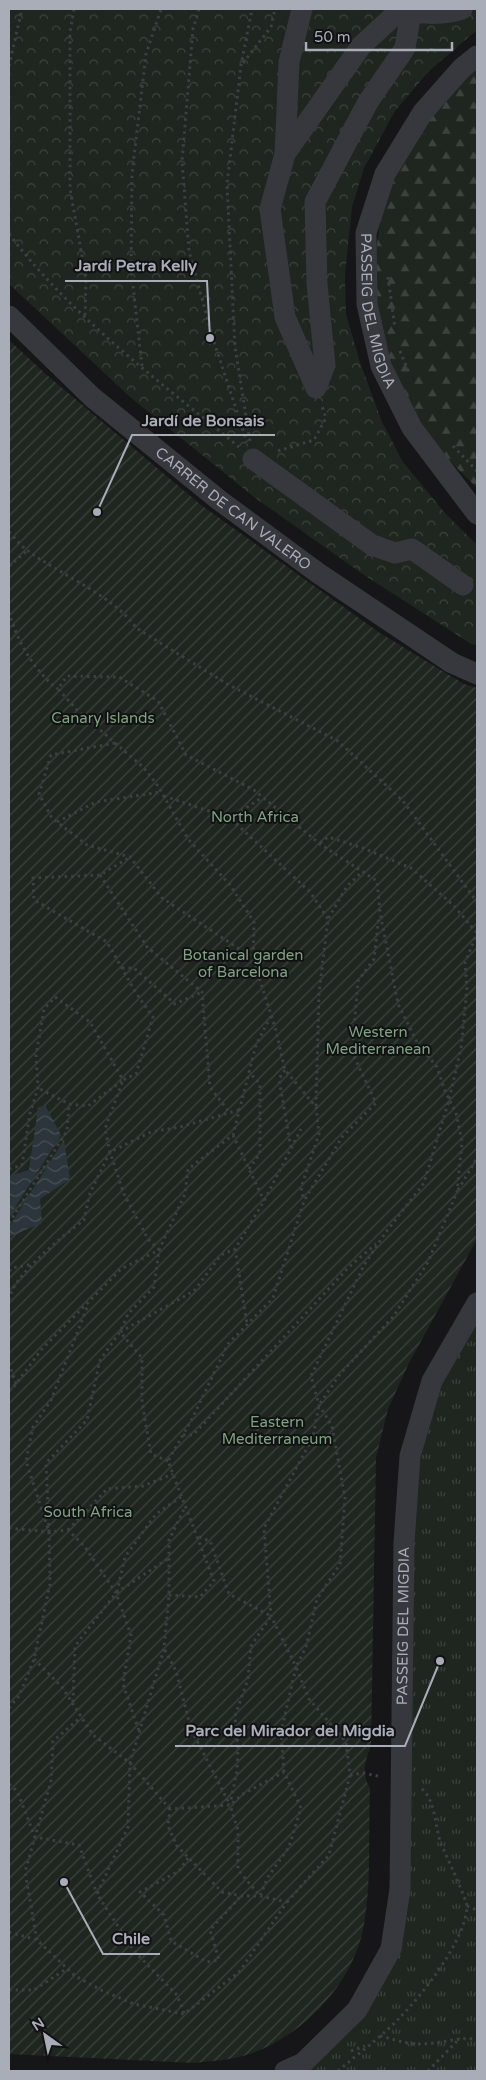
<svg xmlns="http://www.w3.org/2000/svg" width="486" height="2080" viewBox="0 0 486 2080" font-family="'Varela Round',sans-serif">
	<defs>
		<pattern id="grass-tufts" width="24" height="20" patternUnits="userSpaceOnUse" patternTransform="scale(1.25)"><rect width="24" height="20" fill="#1e261f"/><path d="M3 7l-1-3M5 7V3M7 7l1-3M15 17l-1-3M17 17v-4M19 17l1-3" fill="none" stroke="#3c433d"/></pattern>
		<pattern id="forest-firs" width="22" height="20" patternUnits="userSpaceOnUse" patternTransform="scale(1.25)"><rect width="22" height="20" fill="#1e261f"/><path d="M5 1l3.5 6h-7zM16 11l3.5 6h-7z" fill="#3c433d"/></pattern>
		<pattern id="park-crowns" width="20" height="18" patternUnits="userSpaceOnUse" patternTransform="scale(1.25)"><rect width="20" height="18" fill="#1e261f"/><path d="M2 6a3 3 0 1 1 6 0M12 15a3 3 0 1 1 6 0" fill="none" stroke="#3c433d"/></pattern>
		<pattern id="garden-furrows" width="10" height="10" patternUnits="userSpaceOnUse" patternTransform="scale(1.25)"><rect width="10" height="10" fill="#1e261f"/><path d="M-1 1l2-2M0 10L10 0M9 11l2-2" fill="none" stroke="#3c433d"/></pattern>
		<pattern id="water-waves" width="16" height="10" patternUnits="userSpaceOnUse" patternTransform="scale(1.25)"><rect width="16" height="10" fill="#2c353c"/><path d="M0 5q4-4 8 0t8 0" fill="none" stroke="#485056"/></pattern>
	</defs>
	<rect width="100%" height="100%" fill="#161618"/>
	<polygon fill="url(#grass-tufts)" points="477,1303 477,2071 285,2071 303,2063 391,1949 410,1456"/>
	<polygon fill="url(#forest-firs)" points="477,67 477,488 430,441 391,365 380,320 373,276 379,229 390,185 427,117"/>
	<polygon fill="url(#park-crowns)" points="9,9 477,9 477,30 429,71 395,111 364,168 352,207 345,274 346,314 360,362 382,422 403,462 445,513 477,545 477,645 471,644 364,575 258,500 130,397 9,284"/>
	<path fill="url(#garden-furrows)" d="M9,340L48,376L201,505L380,633L464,684L477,688V1239L409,1363L388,1409L376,1458L371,1745C365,1763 361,1771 370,1789C368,1835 372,1884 363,1930C351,1985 305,2033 253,2053C233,2060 213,2061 193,2063L9,2054Z"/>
	<g fill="url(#water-waves)">
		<polygon points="45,1105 61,1135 9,1217 9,1176 29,1170 38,1108"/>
		<polygon points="64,1140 70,1179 40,1199 42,1223 9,1237 9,1227"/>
	</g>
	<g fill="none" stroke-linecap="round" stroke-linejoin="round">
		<g stroke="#3d3f44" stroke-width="3" stroke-dasharray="2.5 4" stroke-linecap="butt">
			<polyline points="74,9 70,32 70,189 86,278 85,318"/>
			<polyline points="199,9 193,29 182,161 189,251 213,339 247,442"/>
			<polyline points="243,63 271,27 275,9"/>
			<polyline points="9,66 22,9"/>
			<path d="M9,234C72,317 159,381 239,447"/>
			<polyline points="388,277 395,328"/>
			<polyline points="400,351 409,373"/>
			<polyline points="142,366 131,268 132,174 146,54 161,9"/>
			<polyline points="250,441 235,347 227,184 241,65 252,9"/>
			<polyline points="453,446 477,471"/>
			<polyline points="278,451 314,440 326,418 322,406"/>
			<path d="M9,532C15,538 21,546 28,551C58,573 117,598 136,628L229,685L338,741L403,801L477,902"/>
			<polyline points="9,566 27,551"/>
			<path d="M9,612C17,641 34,671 58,689"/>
			<polyline points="115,743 51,755 39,794 52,818 87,845 130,857 162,898 253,958"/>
			<polyline points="164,796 230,818 310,892 328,919"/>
			<polyline points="230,818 263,797"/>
			<polyline points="57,822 96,802 161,792"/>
			<polyline points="320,843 328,837 363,848 411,868 454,906 477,933"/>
			<polyline points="100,875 147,947 202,992 210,1087 229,1112"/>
			<polyline points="122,968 134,968 175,1004 202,992"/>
			<polyline points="285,1070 279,1079 291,1148"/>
			<polyline points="316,1106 319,993 328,919 347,886 362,872"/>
			<polyline points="233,1135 264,1201"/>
			<polyline points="9,1169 22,1165 30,1113 38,1088 36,1055 44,1009 55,997 90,1022 123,1080 136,1074 153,1017 136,993 107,942 34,900 33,878 100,875 130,857"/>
			<polyline points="249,1169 260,1153 260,1084 249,1072"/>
			<polyline points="458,1190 477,1158"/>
			<polyline points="9,1223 67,1131 69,1104"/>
			<polyline points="235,1249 247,1324"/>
			<polyline points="9,1271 12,1268 33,1264"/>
			<path d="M9,1300C12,1276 64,1235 84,1220L90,1193L110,1152L151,1132L180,1127L239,1110"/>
			<polyline points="9,1363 16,1384"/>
			<polyline points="9,1391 16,1384 41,1350 121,1269 159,1250 148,1239 124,1194 110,1152 105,1129 123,1080 88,1106 69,1104 38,1088"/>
			<polyline points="183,1435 193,1435 349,1267 376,1244"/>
			<polyline points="168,1461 151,1454 142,1402 142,1358 120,1332 194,1291 221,1255 235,1249 264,1201 301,1129"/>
			<polyline points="9,1528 49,1532 68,1530 85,1547 116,1593 131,1635 123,1684 139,1731"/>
			<polyline points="68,1530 107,1489 143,1486 173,1474"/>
			<polyline points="49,1532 46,1463 87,1420 100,1360 120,1332 128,1314 154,1287 159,1250 185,1194 188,1169 233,1135 256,1045 271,1016"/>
			<polyline points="199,1537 210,1541 229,1594 271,1616 251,1646 248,1679 235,1716 238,1748 237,1771 230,1804"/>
			<polyline points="117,1592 125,1557 156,1514 181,1497"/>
			<polyline points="169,1595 200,1597 214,1581 168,1461 192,1419 228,1344 273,1298 304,1201 342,1137 376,1103 352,1052 358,981 374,959 379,916"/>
			<polyline points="165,1650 176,1671 191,1729 230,1805"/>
			<polyline points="34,1659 62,1687 93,1735 130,1763 170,1809"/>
			<polyline points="73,1702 75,1646 116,1593 169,1558"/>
			<polyline points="9,1708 19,1696 34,1659 50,1584 49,1532 26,1461 33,1427 51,1400 88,1305"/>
			<polyline points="284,1772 281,1732 296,1667 271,1616 264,1528 313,1437 319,1405 340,1374 393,1317 428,1262 457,1192 462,1142 456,1113 445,1091 437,1067 418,1044 398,1004 380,912 377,881 320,844 254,790 186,755 158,701 119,677 67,676 58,689 78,711 144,768 158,786 188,839 230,885 254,922 253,959 275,1027 285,1070 316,1107 319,1134 301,1188 304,1201"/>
			<polyline points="350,1775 364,1773 382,1777"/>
			<polyline points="9,1784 17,1791 35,1837 79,1845 97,1894"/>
			<polyline points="188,1858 179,1871 140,1892 164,1915 171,1941 207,1962 219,1960 210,1930 241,1896"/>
			<polyline points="287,1902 329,1855 350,1775 346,1742 309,1699 296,1667 306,1647 317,1599 340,1564 345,1498 332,1426 319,1405 311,1376 364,1265 386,1232 424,1183 449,1100 461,1048 467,988 465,963 477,933"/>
			<polyline points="467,1906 477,1910"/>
			<polyline points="9,1932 37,1940 75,1976 103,1991 134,2004 184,2014 239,1972 287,1902 260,1896 241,1896 222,1892 177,1846 168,1826 170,1809 230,1805 238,1830 238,1870 260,1896 268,1877 289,1847 301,1808 284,1772 243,1794 230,1805"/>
			<polyline points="37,1940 25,1872 51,1781 53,1741 81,1717"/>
			<polyline points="9,1990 34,1990 66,1969"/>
			<polyline points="184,2013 177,1995 134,1951 97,1894 128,1827 130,1763 164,1649 169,1595 169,1540 185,1507"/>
			<path d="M380,2036C393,2039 406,2044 419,2044C439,2044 457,2037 477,2039"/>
			<polyline points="351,2051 365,2046"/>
			<path d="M338,2071C354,2057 372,2044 387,2030C414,2006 465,1944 467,1907C467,1900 446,1855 441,1844C435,1828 436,1800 421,1788"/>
			<polyline points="428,2071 460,2038"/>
		</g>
		<g stroke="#37383d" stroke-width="21">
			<path d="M411,9V12L405,48L368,102L315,202L317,284L325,365L316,388L285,317L270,209L285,154L361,46L399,11C418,13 444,16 462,9"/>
			<path id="s1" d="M477,56L462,68L423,112L385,174L366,233L367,304L381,366L412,428L477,514"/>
			<polyline points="285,154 289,62 302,9"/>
			<path id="s2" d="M9,316L92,397L219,500L318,573L452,663L477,674"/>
			<polyline points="253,459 372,545 395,553 412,549 463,585"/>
			<path id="s3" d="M285,2071L303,2063L357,2010L391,1949L400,1889L404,1543L410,1456L432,1381L477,1303"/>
		</g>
	</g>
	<g text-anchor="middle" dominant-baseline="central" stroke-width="4" stroke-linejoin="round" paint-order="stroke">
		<g font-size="15" fill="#a8adb8" stroke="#111113">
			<text stroke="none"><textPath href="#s1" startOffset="292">PASSEIG DEL MIGDIA</textPath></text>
			<text stroke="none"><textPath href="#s2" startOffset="296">CARRER DE CAN VALERO</textPath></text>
			<text stroke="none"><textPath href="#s3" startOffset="489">PASSEIG DEL MIGDIA</textPath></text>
		</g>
		<g font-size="15" fill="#7fa381" stroke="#111113">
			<text x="103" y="718">Canary Islands</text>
			<text x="255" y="817">North Africa</text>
			<text x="243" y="955">Botanical garden<tspan x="243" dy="17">of Barcelona</tspan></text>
			<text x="378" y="1032">Western<tspan x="378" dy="17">Mediterranean</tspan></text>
			<text x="277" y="1422">Eastern<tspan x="277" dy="17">Mediterraneum</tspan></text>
			<text x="88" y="1512">South Africa</text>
		</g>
	</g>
	<path fill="none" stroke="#a8adb8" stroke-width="2" d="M210 338L207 281H65M97 512L132 435H275M440 1661L405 1746H175M64 1882L103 1954H160"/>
	<g fill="#a8adb8" stroke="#111113" stroke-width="2">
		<circle cx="210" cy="338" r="5"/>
		<circle cx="97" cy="512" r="5"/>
		<circle cx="440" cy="1661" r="5"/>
		<circle cx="64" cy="1882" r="5"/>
	</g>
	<g font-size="16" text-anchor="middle" font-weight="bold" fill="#a8adb8" stroke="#111113" stroke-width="4" stroke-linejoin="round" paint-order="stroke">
		<text x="136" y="271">Jardí Petra Kelly</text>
		<text x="203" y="426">Jardí de Bonsais</text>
		<text x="290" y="1736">Parc del Mirador del Migdia</text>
		<text x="131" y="1944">Chile</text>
	</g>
	<rect width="486" height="2080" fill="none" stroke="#a8adb8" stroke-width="20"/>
	<g transform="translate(45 2035) rotate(327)" stroke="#111113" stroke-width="4" paint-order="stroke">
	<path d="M0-4L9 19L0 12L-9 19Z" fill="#a8adb8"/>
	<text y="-8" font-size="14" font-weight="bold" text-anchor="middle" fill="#a8adb8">N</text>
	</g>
	<path d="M306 42v8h146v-8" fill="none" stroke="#a8adb8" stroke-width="2.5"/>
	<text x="314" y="42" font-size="15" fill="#a8adb8" stroke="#111113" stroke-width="4" paint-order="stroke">50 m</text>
</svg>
